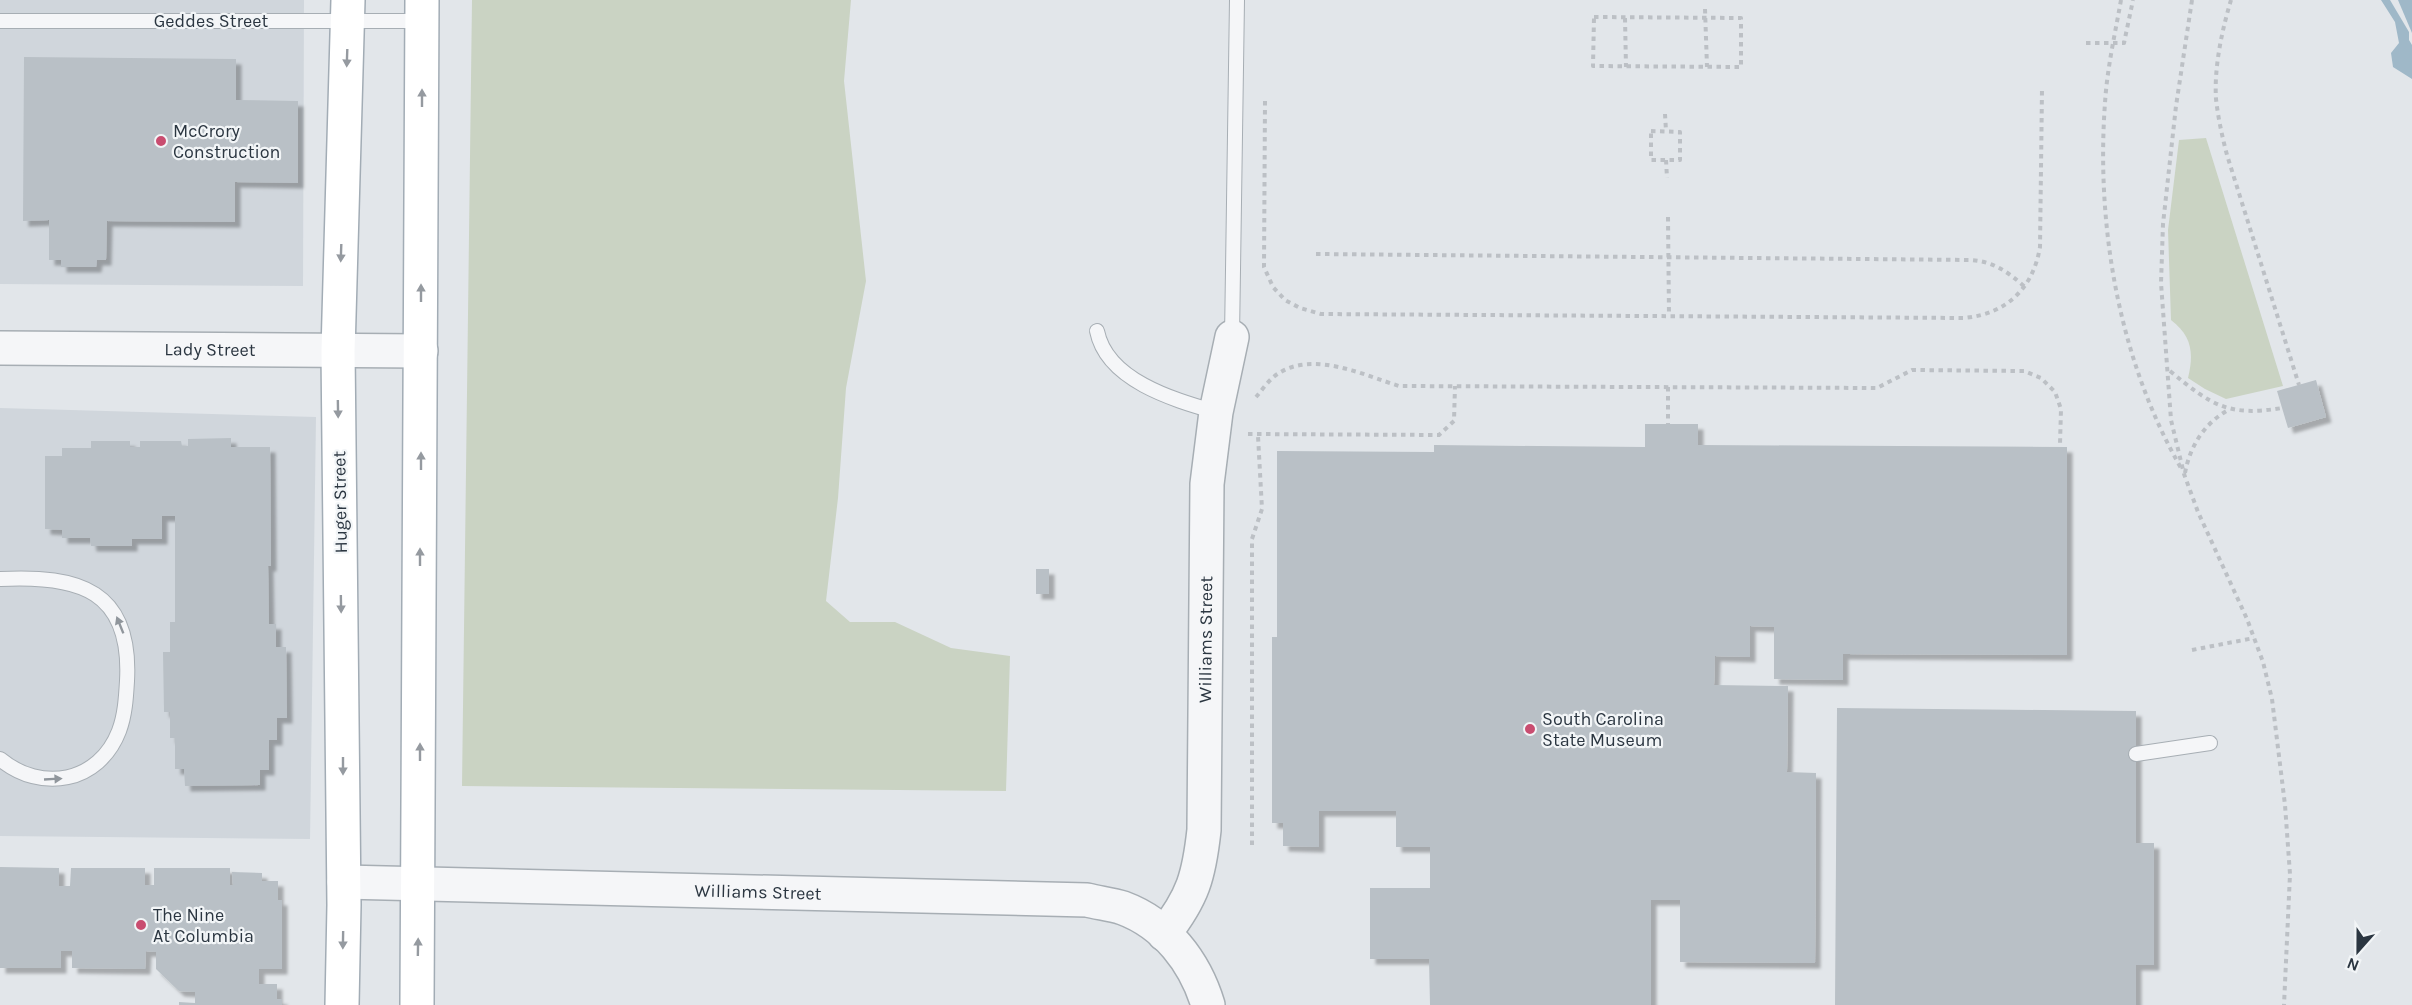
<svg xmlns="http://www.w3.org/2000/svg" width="2412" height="1005" viewBox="0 0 2412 1005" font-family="Karla,sans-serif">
	<defs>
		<filter id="shadow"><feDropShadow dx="5.5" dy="5.5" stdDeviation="1.5" flood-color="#0004"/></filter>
	</defs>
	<rect width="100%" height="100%" fill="#e2e6ea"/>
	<g fill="#d0d6dc">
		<polygon points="0,0 304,0 303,286 0,284"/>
		<polygon points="0,408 316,417 310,839 0,836"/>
	</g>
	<g fill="#cad3c3">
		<polygon points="472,0 851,0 844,81 866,281 846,388 838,498 826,601 850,622 895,622 951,648 1010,656 1006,791 462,786"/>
		<path d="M2206,138L2283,386L2226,399L2205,389L2188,378C2194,353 2192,336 2171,320L2168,230L2179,140Z"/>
	</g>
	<g fill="#9fb8c8">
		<polygon points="2381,0 2390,0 2409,32 2409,40 2412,45 2412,79 2393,67 2391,53 2399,43 2395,22"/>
		<polygon points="2398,0 2412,0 2412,33"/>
	</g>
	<g fill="#b9c0c6" filter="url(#shadow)">
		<polygon points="24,57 236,59 236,100 298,101 298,183 235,182 235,222 107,221 106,260 97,260 96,267 61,267 61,260 49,260 49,220 23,221"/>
		<polygon points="2316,380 2326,417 2288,428 2277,391"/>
		<polygon points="1645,424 1698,424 1698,445 2067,447 2067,655 1843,654 1843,680 1774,679 1774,627 1750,626 1750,657 1715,656 1714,685 1788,686 1787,772 1816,773 1815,963 1680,962 1680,900 1651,900 1651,1005 1430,1005 1429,959 1370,959 1370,888 1430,888 1430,847 1396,847 1396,811 1319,811 1319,847 1283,846 1283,823 1272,823 1272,637 1277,637 1277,451 1434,452 1434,445 1645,447"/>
		<polygon points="231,438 231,447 270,447 271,566 268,566 269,624 276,624 276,647 286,647 287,718 277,718 277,740 269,740 269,770 260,770 260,785 185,786 184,769 175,769 175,738 170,738 170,712 164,712 163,652 170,652 170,622 175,622 175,516 162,516 162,539 132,539 132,546 91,546 90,538 62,538 62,530 45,529 45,456 62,456 62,448 91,448 91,441 130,441 130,447 140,447 140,441 181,441 182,446 188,446 188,439"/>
		<rect x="1036" y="569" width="13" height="25"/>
		<polygon points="1837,708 2136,711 2136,843 2154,843 2154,965 2136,965 2136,1005 1835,1005"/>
		<polygon points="0,867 59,868 59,886 70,886 71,868 145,868 145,885 154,885 154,868 230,868 230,885 233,885 232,872 262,873 262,881 278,881 278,900 282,900 282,969 259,969 259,984 277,984 277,999 282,999 282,1005 179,1005 179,1002 195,1003 195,992 179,991 156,969 156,952 146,951 145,969 72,968 72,951 61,951 61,968 0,968"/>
	</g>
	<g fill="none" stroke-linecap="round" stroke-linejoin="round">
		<g stroke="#a7aeb4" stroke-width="16">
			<g id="service">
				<polyline points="0,21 422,21"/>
				<path d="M1097,331C1107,381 1175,400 1216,412"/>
				<polyline points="1232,337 1237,0"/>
				<path d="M0,579C79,575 132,590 127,681C126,698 125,715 119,731C99,783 41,793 0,759"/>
				<polyline points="2136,754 2210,743"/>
			</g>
		</g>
		<g stroke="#a7aeb4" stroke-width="36">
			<g id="tertiary">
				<path id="s1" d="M0,348L421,351"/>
				<path id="s2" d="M344,882L1087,900C1098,903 1111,904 1123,908C1166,924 1195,962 1208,1005"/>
				<path id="s3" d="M1164,934C1193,897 1199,876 1204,830L1207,484L1216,412L1232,337"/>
			</g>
		</g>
		<g stroke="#a2acb5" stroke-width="36">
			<g id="primary">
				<polyline points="342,1005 344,905 338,351 348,0"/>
				<polyline points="417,1005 422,0"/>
			</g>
		</g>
		<g stroke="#bcc0c5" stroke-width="4" stroke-dasharray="4.5 4.5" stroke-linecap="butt">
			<path d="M2121,0C2115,34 2107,69 2105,103C2096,227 2119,360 2181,468"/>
			<polyline points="2192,0 2176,106 2163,224 2161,283 2171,420 2184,474 2198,512 2247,619 2263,662 2272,699 2285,805 2290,874 2284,1005"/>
			<path d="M2231,0C2222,30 2214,67 2216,99C2218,117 2222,136 2227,155L2299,385"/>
			<polyline points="1705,9 1707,67"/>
			<polygon points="1594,17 1741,18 1741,67 1593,66"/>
			<polyline points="1625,18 1626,67"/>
			<polyline points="2086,43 2124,43 2133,0"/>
			<path d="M1265,101L1264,267L1273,287L1285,300L1300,308L1321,314L1964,318C2006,314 2033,289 2040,247L2042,89"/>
			<polyline points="1665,114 1666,131"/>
			<polygon points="1651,131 1680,132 1680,160 1651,160"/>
			<polyline points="1666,160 1667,178"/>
			<polyline points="1668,217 1669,316"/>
			<path d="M1316,254L1970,260C1993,261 2008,272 2025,287"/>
			<path d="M2170,371C2211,405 2228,417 2282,408"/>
			<polyline points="1668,387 1668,424"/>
			<path d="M1256,397C1263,389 1270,378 1279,373C1314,351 1364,375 1399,386L1877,388L1912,370L2024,371L2041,378L2055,392L2061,409L2060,444"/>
			<polyline points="1248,434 1439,435 1454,421 1455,386"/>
			<path d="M2185,473C2190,446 2204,424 2228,410"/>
			<polyline points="2192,650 2254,638"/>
			<polyline points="1252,845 1252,539 1262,509 1258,436"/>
		</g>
		<use href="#service" stroke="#f5f6f8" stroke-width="14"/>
		<use href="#tertiary" stroke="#f5f6f8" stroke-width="33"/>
		<use href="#primary" stroke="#fff" stroke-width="33"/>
	</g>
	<defs><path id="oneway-solid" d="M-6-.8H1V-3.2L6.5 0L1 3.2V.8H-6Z" transform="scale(1.5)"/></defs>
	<g fill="#959aa0">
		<use href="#oneway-solid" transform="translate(347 58) rotate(92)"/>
		<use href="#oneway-solid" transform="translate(422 98) rotate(-90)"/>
		<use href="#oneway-solid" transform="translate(341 253) rotate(92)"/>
		<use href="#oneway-solid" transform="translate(421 293) rotate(-90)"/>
		<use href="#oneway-solid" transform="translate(338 409) rotate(89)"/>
		<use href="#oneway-solid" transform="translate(421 461) rotate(-90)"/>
		<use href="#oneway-solid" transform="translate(420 557) rotate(-90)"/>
		<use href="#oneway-solid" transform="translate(341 604) rotate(89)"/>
		<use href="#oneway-solid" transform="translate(420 752) rotate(-90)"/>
		<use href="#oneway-solid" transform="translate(343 766) rotate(90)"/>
		<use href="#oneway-solid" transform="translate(343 940) rotate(91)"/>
		<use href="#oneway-solid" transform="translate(418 947) rotate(-89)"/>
	</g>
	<g fill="#90969c">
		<use href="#oneway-solid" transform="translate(120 625) rotate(-112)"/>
		<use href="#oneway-solid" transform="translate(53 779) rotate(-3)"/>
	</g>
	<g fill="#c94d70" stroke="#f2f5f7" stroke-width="2">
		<circle cx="161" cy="141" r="6"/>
		<circle cx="1530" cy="729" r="6"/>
		<circle cx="141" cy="925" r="6"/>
	</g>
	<g text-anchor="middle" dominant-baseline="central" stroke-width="4.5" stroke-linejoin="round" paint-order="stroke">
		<g font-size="18" fill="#2b3641" stroke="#f2f5f7">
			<text x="211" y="21">Geddes Street</text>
			<text stroke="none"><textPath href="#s1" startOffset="210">Lady Street</textPath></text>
			<text transform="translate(340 502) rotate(-91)">Huger Street</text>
			<text stroke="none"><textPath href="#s3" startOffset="304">Williams Street</textPath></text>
			<text stroke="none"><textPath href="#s2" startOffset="414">Williams Street</textPath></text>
		</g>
		<g font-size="18" fill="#2b3641" stroke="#f2f5f7" text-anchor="start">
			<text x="173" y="131">McCrory<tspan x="173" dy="21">Construction</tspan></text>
			<text x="1542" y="719">South Carolina<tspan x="1542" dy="21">State Museum</tspan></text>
			<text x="153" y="915">The Nine<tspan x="153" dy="21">At Columbia</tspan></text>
		</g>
	</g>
	<g transform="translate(2358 951) rotate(201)" stroke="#f2f5f7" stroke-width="4.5" paint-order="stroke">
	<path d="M0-4.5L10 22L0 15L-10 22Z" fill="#2b3641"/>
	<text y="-9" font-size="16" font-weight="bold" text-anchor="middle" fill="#2b3641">N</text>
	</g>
</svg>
